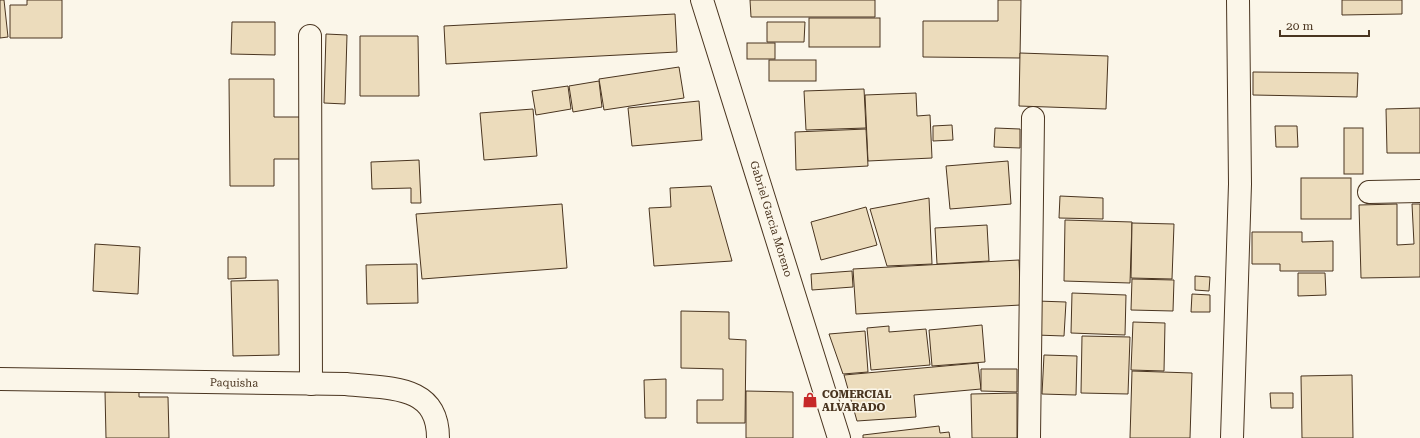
<svg xmlns="http://www.w3.org/2000/svg" width="1420" height="438" viewBox="0 0 1420 438" font-family="'Roboto Serif',serif">
	<rect width="100%" height="100%" fill="#fbf6e9"/>
	<g fill="#ecdcbc" stroke="#4a3520">
		<polygon points="0,0 4,0 8,37 0,38"/>
		<polygon points="27,0 62,0 62,38 10,38 10,5 27,5"/>
		<polygon points="750,0 875,0 875,17 751,17"/>
		<polygon points="998,0 1021,0 1020,58 923,57 923,21 998,21"/>
		<polygon points="1342,0 1402,0 1402,14 1342,15"/>
		<polygon points="675,14 677,52 446,64 444,26"/>
		<rect x="809" y="18" width="71" height="29"/>
		<polygon points="232,22 275,22 275,55 231,54"/>
		<polygon points="767,22 805,22 804,42 767,42"/>
		<polygon points="326,34 347,35 345,104 324,103"/>
		<polygon points="360,36 418,36 419,96 360,96"/>
		<rect x="747" y="43" width="28" height="16"/>
		<polygon points="1020,53 1108,56 1106,109 1019,106"/>
		<rect x="769" y="60" width="47" height="21"/>
		<polygon points="679,67 684,98 604,110 599,79"/>
		<polygon points="1253,72 1358,73 1357,97 1253,95"/>
		<polygon points="229,79 274,79 274,117 305,117 305,159 274,159 274,186 230,186"/>
		<polygon points="599,81 602,107 573,112 569,86"/>
		<polygon points="568,86 571,109 536,115 532,91"/>
		<polygon points="864,89 866,128 806,130 804,91"/>
		<polygon points="916,93 917,116 930,115 932,158 868,161 865,95"/>
		<polygon points="699,101 702,140 632,146 628,108"/>
		<polygon points="1420,108 1420,153 1387,153 1386,109"/>
		<polygon points="533,109 537,156 484,160 480,113"/>
		<polygon points="952,125 953,140 933,141 933,126"/>
		<polygon points="1275,126 1297,126 1298,147 1276,147"/>
		<polygon points="995,128 1020,129 1020,148 994,147"/>
		<rect x="1344" y="128" width="19" height="46"/>
		<polygon points="866,129 868,166 796,170 795,132"/>
		<polygon points="419,160 421,203 411,203 411,188 372,189 371,162"/>
		<polygon points="1008,161 1011,204 950,209 946,166"/>
		<rect x="1301" y="178" width="50" height="41"/>
		<polygon points="711,186 732,261 654,266 649,208 671,207 670,188"/>
		<polygon points="1060,196 1103,198 1103,219 1059,218"/>
		<polygon points="929,198 932,264 887,266 870,209"/>
		<polygon points="562,204 567,268 422,279 416,214"/>
		<polygon points="1397,204 1397,245 1414,244 1412,204 1420,204 1420,277 1361,278 1359,205"/>
		<polygon points="866,207 877,245 821,260 811,222"/>
		<polygon points="1065,220 1132,222 1130,283 1064,281"/>
		<polygon points="1132,223 1174,224 1172,279 1131,278"/>
		<polygon points="987,225 989,261 937,264 935,228"/>
		<polygon points="1252,232 1302,232 1302,242 1333,241 1333,271 1280,271 1280,264 1252,264"/>
		<polygon points="95,244 140,247 138,294 93,291"/>
		<polygon points="228,257 246,257 246,278 228,279"/>
		<polygon points="1019,260 1021,305 856,314 853,269"/>
		<polygon points="417,264 418,303 367,304 366,265"/>
		<polygon points="852,271 853,287 812,290 811,274"/>
		<polygon points="1298,273 1325,273 1326,295 1298,296"/>
		<polygon points="1195,276 1210,277 1209,291 1195,290"/>
		<polygon points="1132,279 1174,280 1173,311 1131,310"/>
		<polygon points="278,280 279,355 233,356 231,281"/>
		<polygon points="1072,293 1126,295 1125,335 1071,333"/>
		<polygon points="1192,294 1210,295 1210,312 1191,312"/>
		<polygon points="1037,301 1066,302 1064,336 1036,335"/>
		<polygon points="681,311 729,312 729,339 746,340 745,423 697,423 697,400 723,400 723,369 681,368"/>
		<polygon points="1133,322 1165,323 1164,371 1131,370"/>
		<polygon points="982,325 985,362 932,366 929,330"/>
		<polygon points="889,326 889,332 926,329 930,365 871,370 867,328"/>
		<polygon points="865,331 868,372 843,374 829,334"/>
		<polygon points="1082,336 1130,337 1128,394 1081,393"/>
		<polygon points="1044,355 1077,356 1076,395 1042,394"/>
		<polygon points="978,363 981,389 914,395 916,417 857,421 844,375"/>
		<polygon points="981,369 1017,369 1017,392 981,391"/>
		<polygon points="1132,371 1192,373 1190,438 1130,438"/>
		<polygon points="1352,375 1353,438 1302,438 1301,376"/>
		<polygon points="666,379 666,418 645,418 644,380"/>
		<polygon points="139,391 139,397 168,397 169,438 106,438 105,392"/>
		<polygon points="746,391 793,392 793,438 746,438"/>
		<polygon points="1017,393 1017,438 972,438 971,394"/>
		<polygon points="1270,393 1293,393 1293,408 1271,408"/>
		<polygon points="939,426 940,433 949,432 950,438 863,438 863,435"/>
	</g>
	<g fill="none" stroke-linecap="round" stroke-linejoin="round">
		<g stroke="#4a3520" stroke-width="24">
			<g id="minor">
				<polyline points="702,0 839,438"/>
				<polyline points="310,36 311,384"/>
				<polyline points="1369,192 1420,191"/>
				<path d="M0,379L346,384C387,389 438,383 438,438"/>
				<polyline points="1029,438 1033,118"/>
				<polyline points="1232,438 1240,184 1238,0"/>
			</g>
		</g>
		<use href="#minor" stroke="#fbf6e9" stroke-width="22"/>
	</g>
	<defs>
		<g id="shop-bare" transform="scale(1.2)"><path d="M-5-2.5h2.3a2.7 3.5 0 0 1 5.4 0H5L5.5 6h-11ZM-1.5-2.5h3a1.5 2.3 0 0 0-3 0Z" fill="#c62828" stroke="#fbf6e9" stroke-width="2.5" paint-order="stroke"/></g>
	</defs>
	<g fill-rule="evenodd">
		<use href="#shop-bare" x="810" y="400"/>
	</g>
	<g text-anchor="middle" dominant-baseline="central" stroke-width="3" stroke-linejoin="round" paint-order="stroke">
		<g font-size="11" fill="#4a3520" stroke="#fbf6e9">
			<text transform="translate(771 219) rotate(73)">Gabriel Garcia Moreno</text>
			<text transform="translate(234 383) rotate(1)">Paquisha</text>
		</g>
		<g font-size="11" font-weight="bold" fill="#4a3520" stroke="#fbf6e9" text-anchor="start">
			<text x="822" y="394">COMERCIAL<tspan x="822" dy="13">ALVARADO</tspan></text>
		</g>
	</g>
	<path d="M1280 30v6h89v-6" fill="none" stroke="#4a3520" stroke-width="2"/>
	<text x="1286" y="30" font-size="12" fill="#4a3520" stroke="#fbf6e9" stroke-width="3" paint-order="stroke">20 m</text>
</svg>
